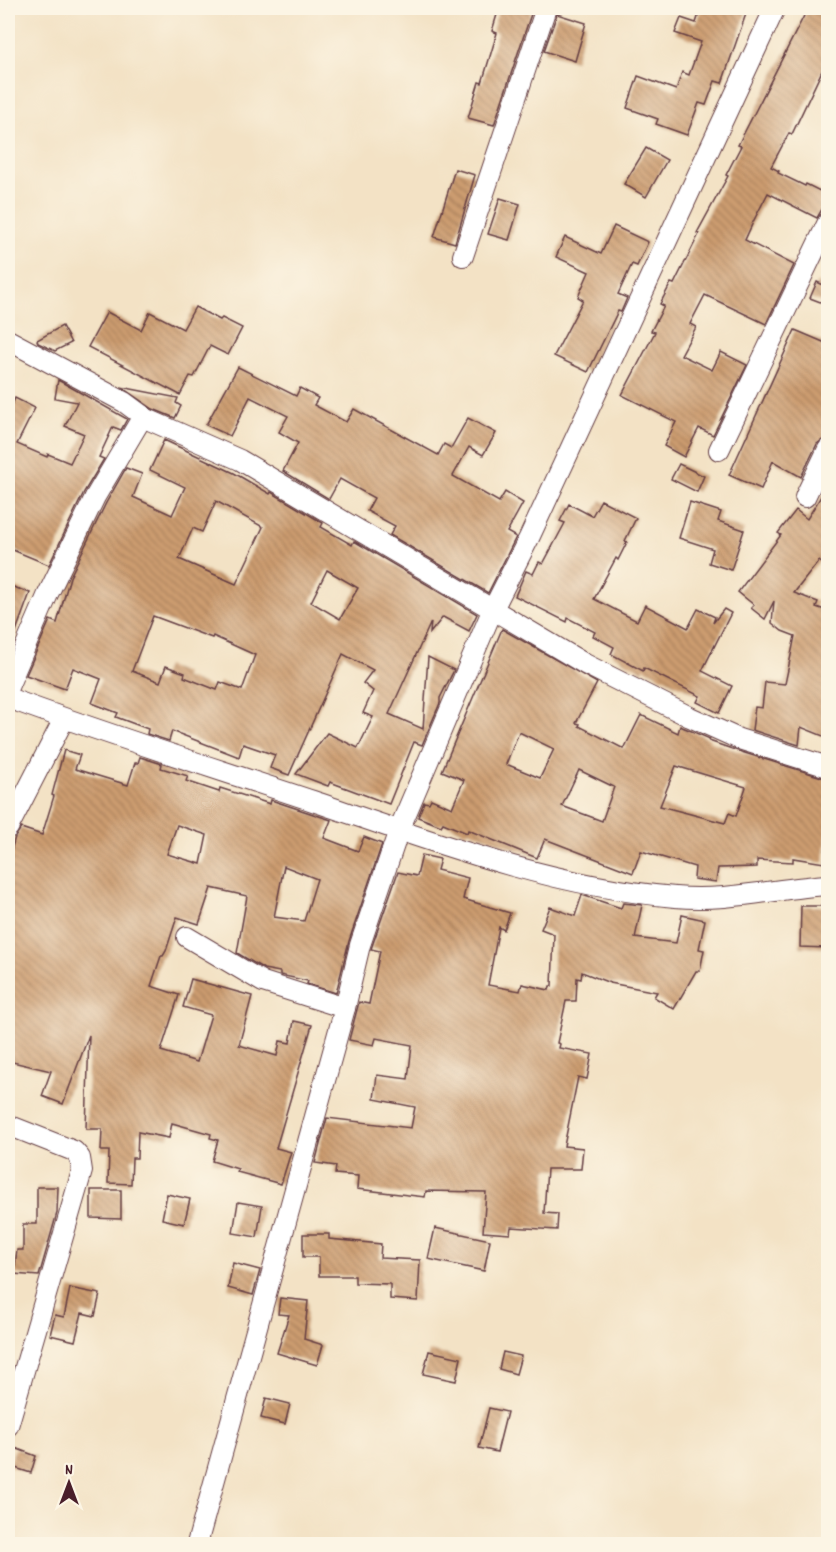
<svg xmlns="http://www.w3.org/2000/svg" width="836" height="1552" viewBox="0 0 836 1552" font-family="Dekko,sans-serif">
	<defs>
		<pattern id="building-back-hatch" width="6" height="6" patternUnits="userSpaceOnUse" patternTransform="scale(1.5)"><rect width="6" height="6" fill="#cc9c6f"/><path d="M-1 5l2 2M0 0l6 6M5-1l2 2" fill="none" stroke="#a87f5b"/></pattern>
	</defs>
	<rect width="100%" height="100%" fill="#fcf5e5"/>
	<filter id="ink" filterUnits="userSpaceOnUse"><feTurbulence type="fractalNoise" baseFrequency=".0167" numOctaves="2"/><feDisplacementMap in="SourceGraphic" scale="12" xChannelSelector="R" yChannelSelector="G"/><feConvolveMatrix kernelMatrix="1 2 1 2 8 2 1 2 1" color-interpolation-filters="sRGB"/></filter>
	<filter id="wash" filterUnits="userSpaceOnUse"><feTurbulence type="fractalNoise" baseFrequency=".008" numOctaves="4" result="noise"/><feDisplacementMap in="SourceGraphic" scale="24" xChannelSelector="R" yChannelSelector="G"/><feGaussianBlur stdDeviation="1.35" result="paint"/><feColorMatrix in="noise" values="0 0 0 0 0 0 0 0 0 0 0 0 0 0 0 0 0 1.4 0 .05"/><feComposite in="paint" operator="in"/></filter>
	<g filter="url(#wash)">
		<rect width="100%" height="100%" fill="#f3e2c5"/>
		<g id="blocks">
			<g fill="url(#building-back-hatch)" fill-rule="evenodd">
				<polygon points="499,8 533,8 494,125 468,118 479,82 482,83 497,33 492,31"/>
				<polygon points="701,8 748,8 722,83 715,81 706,105 699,103 687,135 656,124 658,119 627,108 638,76 676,90 682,72 689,75 701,42 675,33 681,18 696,23"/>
				<polygon points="808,8 828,8 828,58 792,134 789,133 771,167 779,171 778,173 805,186 806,184 828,195 828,199 817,218 768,193 754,220 745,240 794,265 766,324 705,295 690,324 696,327 681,355 712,370 721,352 747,365 713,435 699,428 684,457 664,446 676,422 622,395 655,332 651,331 664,306 660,304 671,283 674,284 699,234 697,233 728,176 726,175 741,146 738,145"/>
				<polygon points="557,14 586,23 575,61 544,51"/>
				<polygon points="646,148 667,160 646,197 624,184"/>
				<polygon points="455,169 475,175 455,243 434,237"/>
				<polygon points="500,198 520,204 509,240 488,234"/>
				<polygon points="614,226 648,242 637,266 632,264 618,294 627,298 621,312 618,311 588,372 554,356 583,300 578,297 589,272 556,257 565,237 601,254"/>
				<polygon points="817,282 828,287 828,305 810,298"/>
				<polygon points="195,307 220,320 222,318 242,328 228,355 210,346 194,377 190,376 180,395 88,347 107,312 141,330 150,312 183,329"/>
				<polygon points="62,326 71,343 55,351 38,343 37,340"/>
				<polygon points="795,330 828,344 828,431 825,438 817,444 801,477 773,461 761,489 729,475"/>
				<polygon points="238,367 296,396 300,388 318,398 314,405 346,422 354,409 438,455 444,444 451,448 468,418 496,433 483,455 469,447 453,476 499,502 505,492 523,503 507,532 516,537 488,593 390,535 395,526 367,511 374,498 340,479 329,499 283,471 298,443 279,432 288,416 250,397 230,436 206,425"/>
				<polygon points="58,380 127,419 121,430 113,427 99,457 104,459 84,492 49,565 8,548 8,414 15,398 35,408 17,444 47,457 48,454 70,463 84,434 65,426 77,402 55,398"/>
				<polygon points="121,387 178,398 176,403 181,406 175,418 153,409"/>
				<path d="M164,440L234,473L270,494L271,492L323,523L321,527L352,545L354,541L477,614L469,631L443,617L430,633L431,622L389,714L423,729L428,657L454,670L440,698V703L422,745L414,742L389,804L330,782L328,786L296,774L327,733L358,748L373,717L363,713L373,691L363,683L373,670L343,654L289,775L270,768L275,755L243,744L239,757L172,731L169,741L147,734L148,729L116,717L118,713L92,703L101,679L73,668L65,689L26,675L50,620L57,623L70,577L106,503L126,468L142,474L133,497L172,515L185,487L150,470ZM216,501L263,527L236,584L179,559L193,528L202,532ZM327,570L358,588L340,619L311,602ZM153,616L212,638L213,636L255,655L242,690L220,682L217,690L184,677L185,673L166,666L160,682L132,671Z"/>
				<polygon points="679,464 704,476 697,492 671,479"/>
				<polygon points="828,485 828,568 819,561 794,593 818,602 816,607 828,611 828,738 801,727 799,745 752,730 755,707 762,708 765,682 785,684 795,636 782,631 772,623 774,601 765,619 751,608 754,605 738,592 781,535 778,533 796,510 807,519"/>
				<polygon points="601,500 636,518 625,541 627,542 618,560 616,558 594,599 637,621 645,605 688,628 698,609 715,617 713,623 724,609 731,613 702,671 732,686 719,713 697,702 700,696 644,668 643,671 611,654 614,647 593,636 595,632 568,618 567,622 515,596 526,571 533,574 539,562 543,564 565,523 560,521 569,504 592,516"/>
				<polygon points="690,502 721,512 718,521 744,530 731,570 709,563 713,549 679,538"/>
				<polygon points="8,585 30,593 9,650 8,650"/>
				<path d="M502,629L597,683L576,723L580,724L579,726L624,749L641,715L678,733L680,726L710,739L709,741L735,750L828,779V827L824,863L793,858V862L757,860V867L718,868L716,882L694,879L695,867L641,851L633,873L545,839L537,858L468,830L467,833L443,823L441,826L418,817L424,802L429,803L431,799L452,808L464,780L442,771ZM519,732L554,749L540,778L506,764ZM676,766L746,787L736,816L729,813L725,823L660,806ZM579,770L614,787L602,821L562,806Z"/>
				<path d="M64,750L80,755L75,769L128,785L135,763H138L140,757L162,764L161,768L188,776L186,781L219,792L220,788L270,804L271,800L331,820L324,838L358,851L364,837L382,844L349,941L336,993L307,984L308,981L280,975V972L264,969L237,953L247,896L211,888L199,924L177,917L166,951L163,956H161L151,986L179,995L161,1051L197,1062L211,1015L183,1007L191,979L252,996L239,1045L277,1056L280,1041L290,1043L294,1021L312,1025L276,1148L291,1152L281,1184L237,1172L238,1169L212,1161L218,1140L210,1138L211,1134L172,1123L169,1138L138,1132L137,1158H132L131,1184L108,1183L109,1151H101L102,1129H86L89,1035L63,1104L42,1096L51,1071L8,1061V861L15,837L21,828L42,835L54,796L52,795ZM177,825L207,835L201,864L167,854ZM284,866L317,879L304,921L274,917Z"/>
				<polygon points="422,855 440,859 437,870 468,878 463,899 510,913 504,930 499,927 488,985 520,991 522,984 549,990 550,986 552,986 554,934 541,929 550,907 575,916 582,895 621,908 623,903 642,905 635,938 676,943 682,915 705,920 699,949 704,950 700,971 696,971 674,1009 654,997 657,992 610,983 582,972 581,979 577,978 576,1001 566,1001 557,1043 560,1044 559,1048 592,1054 587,1079 578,1077 564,1146 583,1148 581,1169 547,1169 544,1213 558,1214 557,1230 511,1227 510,1234 483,1232 486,1192 426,1191 425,1197 357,1189 358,1176 335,1174 336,1166 315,1163 327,1118 411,1128 415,1107 374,1099 377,1075 408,1079 412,1045 376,1038 374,1045 349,1040 359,1002 369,1004 380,951 371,949 398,872 417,876"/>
				<polygon points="801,906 828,906 828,948 800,947"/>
				<polygon points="37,1187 58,1187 57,1213 39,1276 14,1274 17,1250 23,1250 23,1224 37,1224"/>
				<polygon points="91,1190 121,1190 121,1219 91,1218"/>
				<polygon points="167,1194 190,1199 184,1224 162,1219"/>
				<polygon points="238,1202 262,1206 257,1237 233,1233"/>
				<polygon points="435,1228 490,1240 484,1271 428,1259"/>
				<polygon points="303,1234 329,1234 329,1239 381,1244 380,1258 420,1260 418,1301 390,1299 390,1284 355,1283 355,1276 319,1276 319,1257 303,1257"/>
				<polygon points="233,1263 260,1270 253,1295 228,1288"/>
				<polygon points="70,1288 100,1294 95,1316 82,1313 75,1341 50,1335 55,1315 64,1317"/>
				<polygon points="280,1298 308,1301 304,1339 323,1345 317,1365 277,1353 289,1315 278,1314"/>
				<polygon points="429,1351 461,1358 456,1381 423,1374"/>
				<polygon points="503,1352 521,1356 516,1374 499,1369"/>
				<polygon points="266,1398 290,1404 285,1424 261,1418"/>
				<polygon points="489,1408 507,1412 497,1452 479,1448"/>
				<polygon points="15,1448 36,1456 31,1473 9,1466"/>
			</g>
		</g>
	</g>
	<g filter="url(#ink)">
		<use href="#blocks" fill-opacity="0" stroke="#633c42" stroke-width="1.5"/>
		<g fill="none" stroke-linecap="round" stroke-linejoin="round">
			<g stroke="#633c42" stroke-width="22">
				<g id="minor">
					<polyline points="463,256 546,8"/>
					<polyline points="8,340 124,402 147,419 240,460 585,664 690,717 739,739 828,767"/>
					<polyline points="719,450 828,222"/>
					<polyline points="805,497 828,449"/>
					<polyline points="8,687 48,594 95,497 143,416"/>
					<path d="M8,698C108,735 211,767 313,801C431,841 550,886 675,897C728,902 777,888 828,885"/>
					<polyline points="8,828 64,719"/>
					<polyline points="187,937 263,982 345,1008 360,945 399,830 492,611 529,538 775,8"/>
					<polyline points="8,1125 74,1151 80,1158 82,1171 8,1426"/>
					<polyline points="197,1544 345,1008"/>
				</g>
			</g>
			<use href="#minor" stroke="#fff" stroke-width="20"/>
		</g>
	</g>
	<rect width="836" height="1552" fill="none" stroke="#fcf5e5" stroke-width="30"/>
	<g transform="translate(69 1483)" stroke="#fcf5e5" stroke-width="4.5" paint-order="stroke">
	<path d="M0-4.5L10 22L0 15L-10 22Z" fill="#4a1f2b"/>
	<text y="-9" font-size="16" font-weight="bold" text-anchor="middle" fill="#4a1f2b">N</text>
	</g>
</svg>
